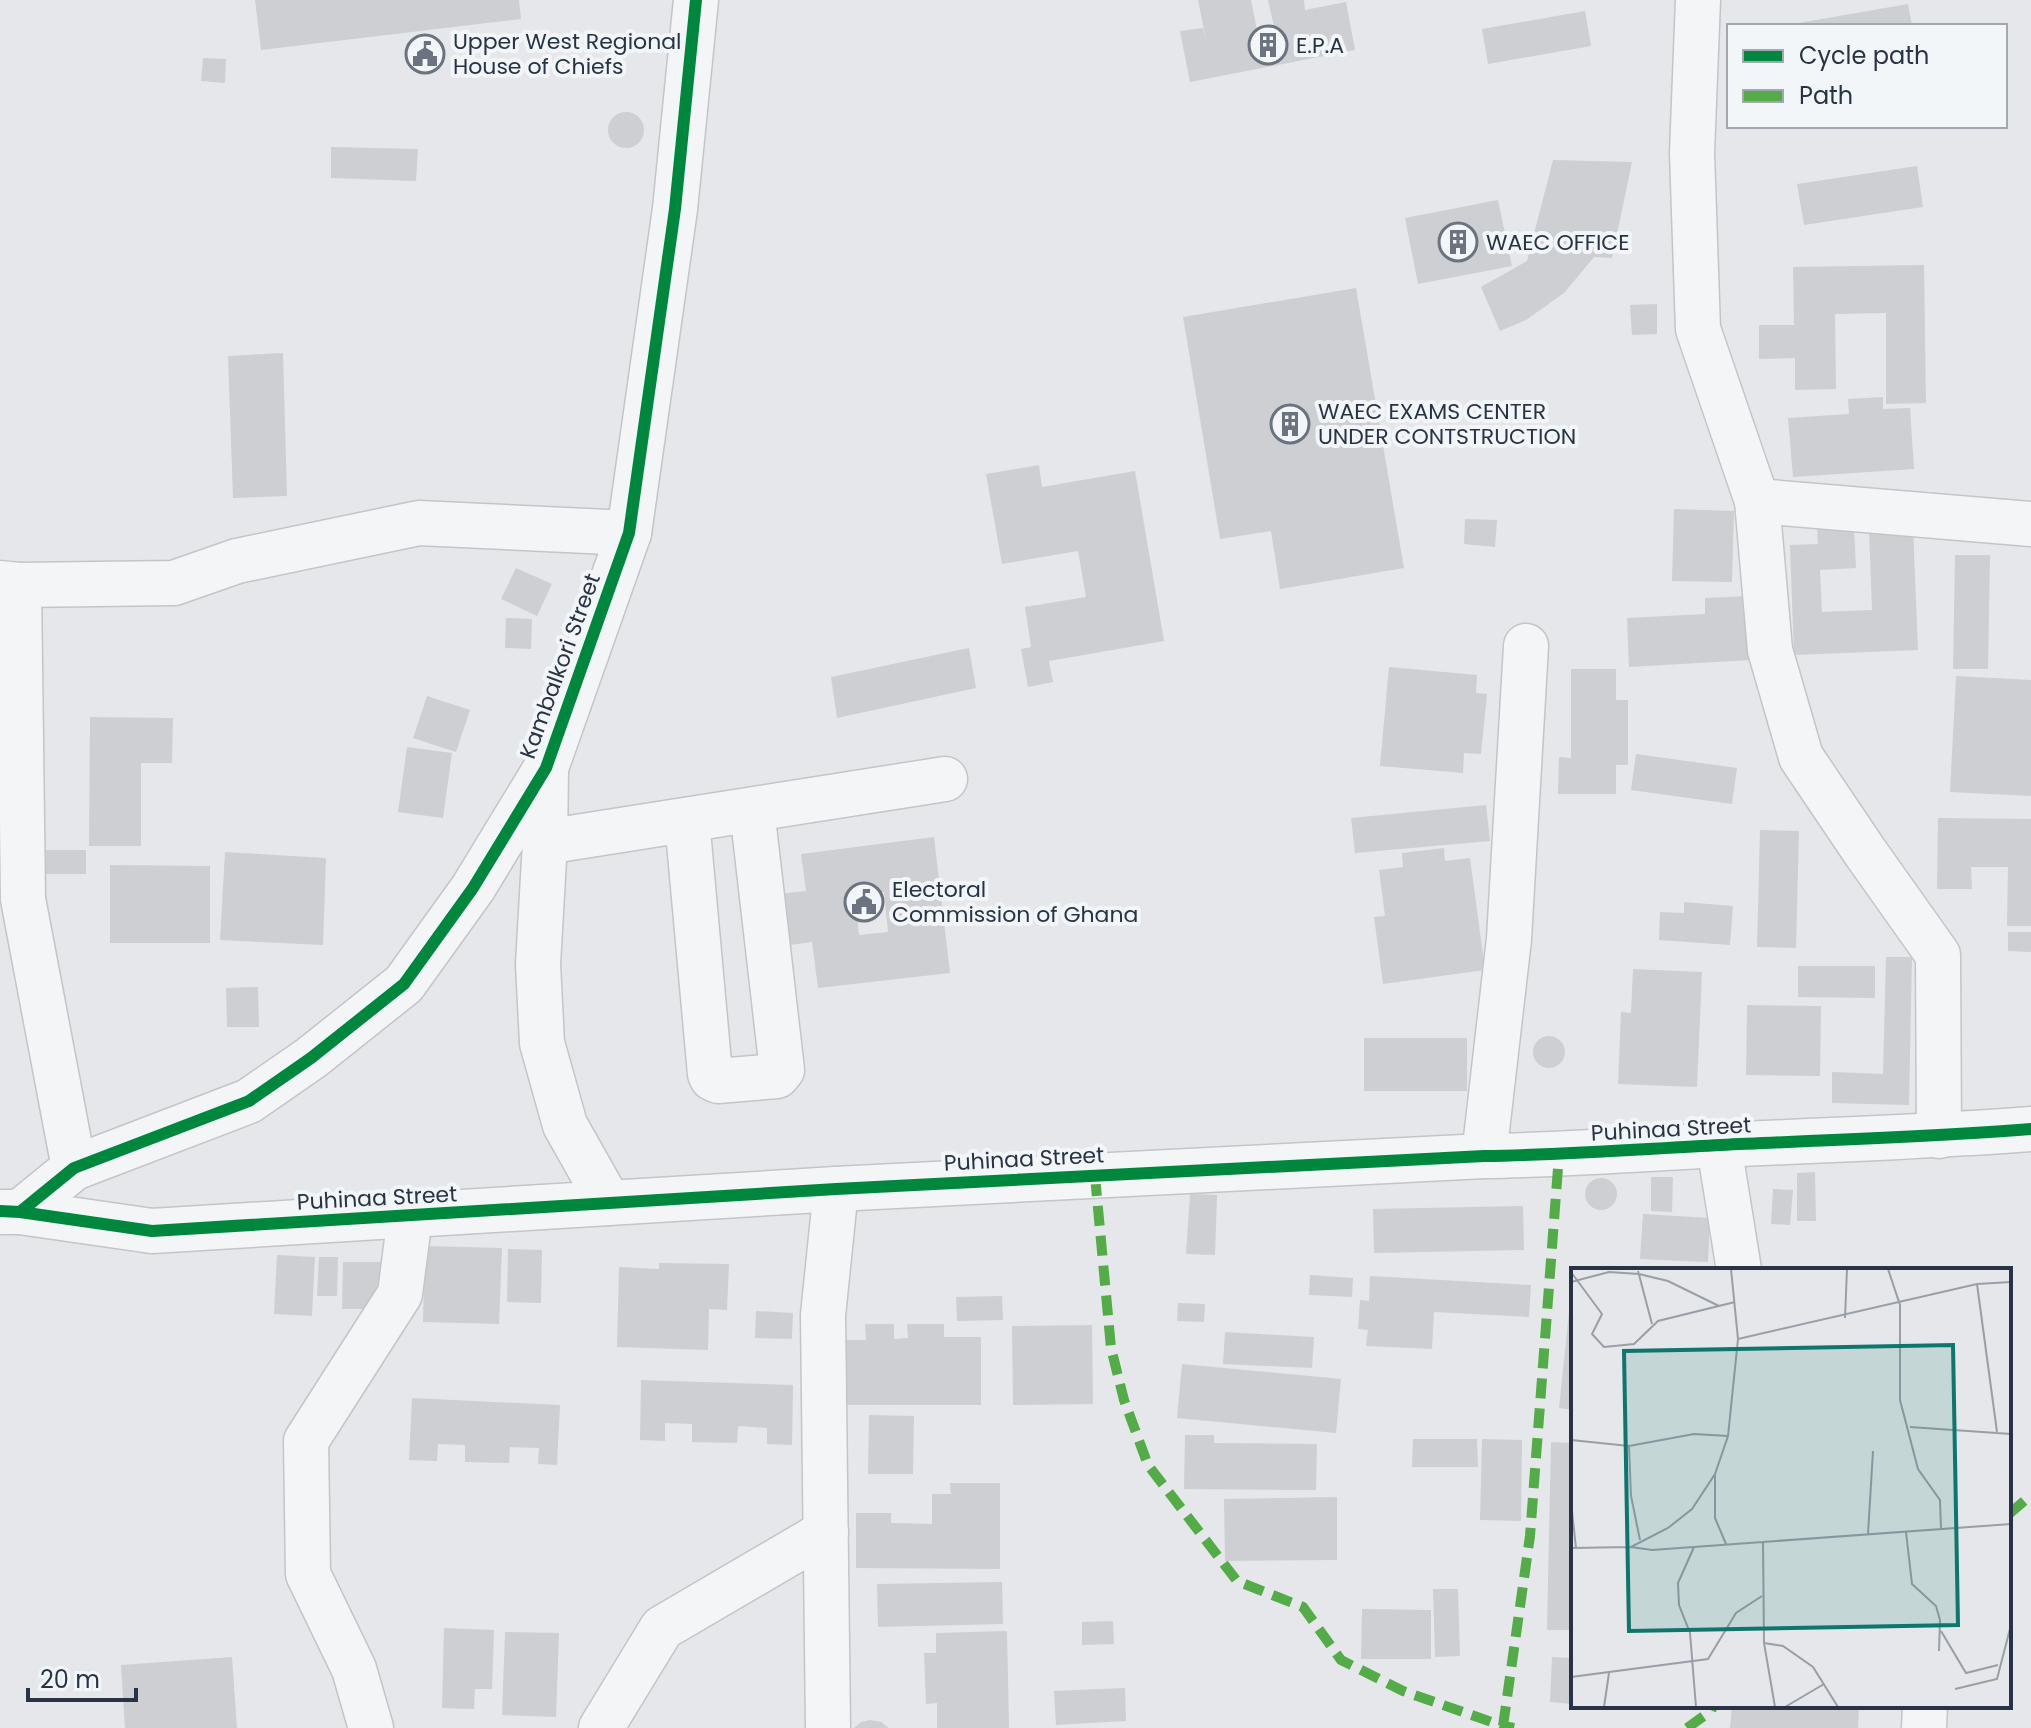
<svg xmlns="http://www.w3.org/2000/svg" width="2031" height="1728" viewBox="0 0 2031 1728" font-family="Poppins,sans-serif">
	<rect width="100%" height="100%" fill="#e5e7ea"/>
	<g fill="#cdcfd3" fill-rule="evenodd">
		<polygon points="255,0 519,0 521,19 261,50"/>
		<polygon points="1198,0 1251,0 1257,30 1274,26 1268,0 1304,0 1305,10 1346,2 1355,50 1190,82 1180,31 1203,28 1206,40"/>
		<polygon points="1908,4 1912,26 1793,26 1793,24"/>
		<polygon points="1585,11 1591,46 1488,64 1482,29"/>
		<polygon points="203,58 226,59 225,83 201,81"/>
		<circle cx="626" cy="130" r="18"/>
		<polygon points="331,147 418,149 416,181 331,178"/>
		<polygon points="1553,160 1632,162 1612,258 1594,257 1564,293 1526,320 1500,331 1481,287 1527,261"/>
		<polygon points="1917,166 1923,207 1804,225 1797,184"/>
		<polygon points="1498,200 1512,266 1418,284 1405,218"/>
		<polygon points="1924,265 1926,403 1886,404 1886,313 1835,314 1836,389 1795,390 1795,358 1759,359 1759,325 1794,325 1793,267"/>
		<polygon points="1356,288 1404,568 1280,589 1271,531 1220,539 1183,317"/>
		<polygon points="1657,304 1657,334 1632,335 1630,305"/>
		<polygon points="283,353 287,496 233,498 228,356"/>
		<polygon points="1883,397 1883,409 1910,408 1914,469 1793,477 1788,418 1849,414 1848,399"/>
		<polygon points="1039,465 1042,487 1135,471 1164,641 1049,661 1053,682 1028,687 1021,649 1031,647 1025,607 1086,597 1078,551 1002,564 986,474"/>
		<polygon points="1674,509 1734,511 1732,582 1672,581"/>
		<polygon points="1465,519 1497,520 1495,547 1464,544"/>
		<polygon points="1854,527 1856,568 1820,570 1822,612 1872,610 1869,530 1913,528 1918,650 1794,655 1790,545 1818,544 1817,528"/>
		<polygon points="1955,555 1990,555 1988,669 1953,669"/>
		<polygon points="516,568 552,584 537,616 501,599"/>
		<polygon points="1747,596 1751,660 1629,667 1627,618 1705,614 1705,598"/>
		<polygon points="506,618 532,619 531,649 505,648"/>
		<polygon points="969,648 976,688 837,718 831,677"/>
		<polygon points="1389,667 1477,675 1476,693 1487,694 1481,754 1464,753 1463,773 1380,766"/>
		<polygon points="1571,669 1616,669 1616,700 1628,700 1628,765 1616,765 1616,794 1558,794 1559,757 1571,758"/>
		<polygon points="1956,676 2031,680 2031,796 1950,792"/>
		<polygon points="427,696 470,710 456,752 413,738"/>
		<polygon points="90,717 173,718 172,763 141,763 141,846 89,846"/>
		<polygon points="407,747 452,753 443,818 398,812"/>
		<polygon points="1636,754 1737,768 1732,804 1631,790"/>
		<polygon points="1486,805 1490,841 1355,853 1351,818"/>
		<polygon points="1938,818 2031,819 2031,926 2007,926 2008,867 1971,867 1972,889 1937,889"/>
		<polygon points="1760,830 1799,831 1796,948 1757,947"/>
		<path d="M934,837L950,973L818,988L812,942L775,947L769,895L806,891L801,854ZM884,892L888,932L859,935L855,895Z"/>
		<polygon points="1444,848 1445,861 1470,858 1485,970 1383,984 1374,917 1385,916 1379,870 1403,867 1402,853"/>
		<rect x="46" y="850" width="40" height="24"/>
		<polygon points="225,852 326,858 323,945 220,940"/>
		<polygon points="110,865 210,866 210,943 110,943"/>
		<polygon points="1684,902 1733,906 1730,945 1659,940 1660,912 1684,913"/>
		<polygon points="2008,932 2031,932 2031,952 2008,951"/>
		<polygon points="1886,957 1912,957 1909,1105 1832,1103 1832,1072 1883,1074"/>
		<polygon points="1798,966 1875,966 1875,998 1798,997"/>
		<polygon points="1633,969 1702,972 1697,1087 1618,1084 1621,1012 1631,1013"/>
		<polygon points="258,987 259,1027 227,1027 226,988"/>
		<polygon points="1747,1005 1821,1006 1820,1076 1746,1075"/>
		<circle cx="1549" cy="1052" r="16"/>
		<rect x="1364" y="1038" width="103" height="53"/>
		<polygon points="1815,1172 1816,1221 1797,1221 1797,1173"/>
		<polygon points="1651,1177 1673,1177 1672,1212 1651,1211"/>
		<circle cx="1601" cy="1194" r="16"/>
		<polygon points="1773,1189 1793,1190 1790,1225 1771,1224"/>
		<polygon points="1190,1194 1217,1195 1215,1255 1186,1254"/>
		<polygon points="1523,1206 1524,1250 1374,1253 1373,1209"/>
		<polygon points="1643,1214 1710,1218 1708,1262 1640,1259"/>
		<polygon points="425,1246 502,1248 499,1324 423,1322"/>
		<polygon points="508,1249 542,1250 541,1303 507,1302"/>
		<polygon points="277,1255 315,1257 312,1316 274,1314"/>
		<polygon points="319,1257 338,1257 337,1296 317,1296"/>
		<polygon points="343,1262 381,1262 381,1309 342,1309"/>
		<polygon points="659,1263 729,1264 727,1310 709,1309 708,1350 617,1347 619,1267 659,1269"/>
		<polygon points="1310,1275 1353,1278 1352,1297 1309,1295"/>
		<polygon points="1370,1276 1531,1285 1529,1317 1434,1312 1432,1349 1366,1346 1368,1330 1358,1329 1360,1300 1369,1301"/>
		<polygon points="1571,1293 1573,1294 1573,1410 1559,1408"/>
		<polygon points="1002,1296 1003,1320 957,1321 956,1297"/>
		<polygon points="1178,1303 1205,1304 1204,1322 1177,1321"/>
		<polygon points="756,1311 793,1313 792,1339 755,1338"/>
		<polygon points="865,1324 894,1324 894,1339 908,1338 907,1324 944,1324 944,1337 981,1337 981,1405 846,1405 845,1340 866,1340"/>
		<polygon points="1092,1325 1093,1404 1013,1405 1012,1326"/>
		<polygon points="1225,1332 1314,1337 1312,1368 1223,1364"/>
		<polygon points="1182,1364 1341,1379 1336,1433 1177,1418"/>
		<polygon points="641,1380 793,1385 792,1445 767,1444 767,1428 738,1426 737,1443 692,1442 692,1424 665,1423 665,1441 640,1440"/>
		<polygon points="412,1398 560,1405 557,1465 538,1464 539,1448 510,1447 509,1463 465,1462 465,1445 438,1444 437,1461 409,1460"/>
		<polygon points="869,1415 914,1416 913,1474 868,1474"/>
		<polygon points="1185,1435 1214,1435 1214,1443 1317,1444 1316,1490 1184,1489"/>
		<polygon points="1413,1439 1477,1439 1478,1467 1412,1467"/>
		<polygon points="1482,1439 1522,1440 1521,1521 1480,1520"/>
		<polygon points="1551,1442 1573,1443 1573,1630 1547,1630"/>
		<polygon points="950,1483 1000,1483 1000,1569 856,1568 856,1513 891,1513 891,1523 932,1524 932,1494 951,1494"/>
		<polygon points="1337,1497 1337,1560 1225,1561 1224,1499"/>
		<polygon points="1002,1582 1003,1624 878,1627 877,1584"/>
		<polygon points="1433,1589 1458,1589 1460,1656 1435,1657"/>
		<polygon points="1362,1609 1431,1610 1431,1659 1361,1659"/>
		<polygon points="1113,1621 1114,1644 1082,1645 1082,1622"/>
		<polygon points="444,1628 494,1630 492,1689 475,1689 474,1709 442,1708"/>
		<polygon points="1007,1631 1009,1728 937,1728 937,1703 926,1704 924,1653 936,1653 936,1633"/>
		<polygon points="505,1632 559,1633 556,1717 502,1715"/>
		<polygon points="232,1657 237,1728 125,1728 121,1665"/>
		<polygon points="1552,1657 1573,1658 1573,1704 1550,1702"/>
		<polygon points="1125,1688 1126,1721 1056,1725 1054,1691"/>
		<polygon points="1732,1706 1859,1706 1858,1728 1730,1728"/>
		<polygon points="870,1720 881,1722 889,1728 854,1728 861,1722"/>
	</g>
	<g fill="none" stroke-linecap="round" stroke-linejoin="round">
		<g stroke="#c3c5c8" stroke-width="47">
			<g id="minor">
				<polyline points="1698,0 1692,153 1698,329 1757,501 1770,650 1801,757 1865,852 1938,955 1939,1136"/>
				<polyline points="1757,501 2031,524"/>
				<polyline points="0,583 19,585 174,583 237,561 419,523 629,533"/>
				<polyline points="19,585 23,899 74,1168"/>
				<polyline points="546,770 545,842 538,964 542,1043 565,1125 609,1203"/>
				<polyline points="687,820 710,1074 712,1078 718,1081 777,1076 782,1070 752,810"/>
				<polyline points="545,842 945,779"/>
				<polyline points="1719,1146 1739,1270"/>
				<polyline points="1484,1156 1509,939 1526,646"/>
				<polyline points="3,1212 20,1212 74,1168 249,1101 311,1058 404,984 473,888 546,768 629,533 675,209 696,0"/>
				<path d="M20,1212L152,1231L836,1189L1484,1156C1563,1155 1642,1149 1721,1145C1825,1140 1928,1137 2031,1129"/>
				<polyline points="371,1728 354,1669 308,1574 306,1441 400,1294 410,1216"/>
				<polyline points="601,1728 662,1628 826,1532"/>
				<polyline points="828,1728 823,1315 836,1189"/>
				<polyline points="1924,1728 1925,1706"/>
			</g>
		</g>
		<use href="#minor" stroke="#f4f5f7" stroke-width="44"/>
		<g stroke="#53ac47" stroke-width="10" stroke-dasharray="20 10" stroke-linecap="butt">
			<polyline points="1095,1176 1111,1348 1124,1400 1148,1465 1237,1581 1303,1607 1341,1660 1403,1691 1503,1726 1514,1728"/>
			<polyline points="2009,1514 2031,1495"/>
			<polyline points="1503,1726 1530,1536 1559,1155"/>
			<polyline points="1687,1728 1711,1711 1713,1706"/>
		</g>
		<g stroke="#f3f6f9" stroke-width="17">
			<g id="cycleway">
				<polyline points="0,1211 20,1212 74,1168 249,1101 311,1058 404,984 473,888 546,768 629,533 675,209 696,0"/>
				<path d="M20,1212L152,1231L836,1189L1484,1156C1563,1155 1642,1149 1721,1145C1825,1140 1928,1137 2031,1129"/>
			</g>
		</g>
		<use href="#cycleway" stroke="#00873e" stroke-width="12"/>
	</g>
	<defs>
		<g id="building-ring" transform="scale(2)"><circle r="9.5" fill="#f3f6f9" stroke="#6a737f" stroke-width="1.5"/><path d="M-4-6H4V6H1V3H-1V6H-4ZM-2.5-4.3h1.7v1.8h-1.7ZM.8-4.3h1.7v1.8H.8ZM-2.5-1h1.7V.8h-1.7ZM.8-1h1.7V.8H.8Z" fill="#6a737f"/></g>
		<g id="civic-ring" transform="scale(2)"><circle r="9.5" fill="#f3f6f9" stroke="#6a737f" stroke-width="1.5"/><path d="M-.6-6.5H3V-4.5H.6V-3L4-1V1h2V6H-6V1h2V-1L-.6-3ZM-1.2 2.5V6h2.4V2.5Z" fill="#6a737f"/></g>
	</defs>
	<g fill-rule="evenodd">
		<use href="#building-ring" x="1268" y="45"/>
		<use href="#civic-ring" x="425" y="54"/>
		<use href="#building-ring" x="1458" y="242"/>
		<use href="#building-ring" x="1290" y="424"/>
		<use href="#civic-ring" x="864" y="902"/>
	</g>
	<g text-anchor="middle" dominant-baseline="central" stroke-width="8" stroke-linejoin="round" paint-order="stroke">
		<g font-size="22" fill="#283446" stroke="#f3f6f9" text-anchor="start">
			<text x="453" y="41">Upper West Regional<tspan x="453" dy="25">House of Chiefs</tspan></text>
			<text x="1296" y="45">E.P.A</text>
			<text x="1486" y="242">WAEC OFFICE</text>
			<text x="1318" y="411">WAEC EXAMS CENTER<tspan x="1318" dy="25">UNDER CONTSTRUCTION</tspan></text>
			<text x="892" y="889">Electoral<tspan x="892" dy="25">Commission of Ghana</tspan></text>
		</g>
		<g font-size="22" fill="#283446" stroke="#f3f6f9">
			<text transform="translate(560 666) rotate(-70)">Kambalkori Street</text>
			<text transform="translate(1671 1129) rotate(-3)">Puhinaa Street</text>
			<text transform="translate(1024 1159) rotate(-3)">Puhinaa Street</text>
			<text transform="translate(377 1198) rotate(-3)">Puhinaa Street</text>
		</g>
	</g>
	<g transform="translate(1571 1268)">
		<rect width="440" height="440" fill="#e5e7ea"/>
		<path fill="none" stroke="#999fa8" stroke-width="2" d="M317,1L329,37V132L347,201L369,232L370,261M67,3L81,56M0,4L31,46L21,66L33,79L63,76L87,53L164,34M0,14L38,4L68,6L97,13L148,38M406,16L426,164M274,50L276,1M167,71L406,16L440,14M339,159L440,166M0,172L58,178L123,166L157,168M58,178L60,228L69,272M144,207V250L155,276M0,234L5,280M335,264L341,316L365,338L369,352L368,383M297,266L302,183M192,273L193,375L204,439M60,279L81,282L440,256M123,279L107,315L108,337L119,365L125,439M0,280L60,279L97,260L121,241L144,206L157,168L167,71L160,1M370,363L395,405L427,397M193,375L212,378L242,399L267,439M0,409L137,391L165,345L191,328M384,421L426,411L440,357M33,439L38,405M214,439L253,416"/>
		<path fill="#0f766e" fill-opacity="0.15" stroke="#0f766e" stroke-width="4" d="M382,77L387,357L58,363L53,83Z"/>
		<rect width="440" height="440" fill="none" stroke="#283446" stroke-width="4"/>
	</g>
	<rect x="1727" y="24" width="280" height="104" fill="#f3f6f9" stroke="#a2a8b1" stroke-width="2"/>
	<rect x="1743" y="50" width="40" height="12" fill="#00873e" stroke="#a2a8b1" stroke-width="2"/>
	<text x="1799" y="64" font-size="24" fill="#283446">Cycle path</text>
	<rect x="1743" y="90" width="40" height="12" fill="#53ac47" stroke="#a2a8b1" stroke-width="2"/>
	<text x="1799" y="104" font-size="24" fill="#283446">Path</text>
	<path d="M28 1688v12h108v-12" fill="none" stroke="#283446" stroke-width="4"/>
	<text x="40" y="1688" font-size="24" fill="#283446" stroke="#f3f6f9" stroke-width="6" paint-order="stroke">20 m</text>
</svg>
